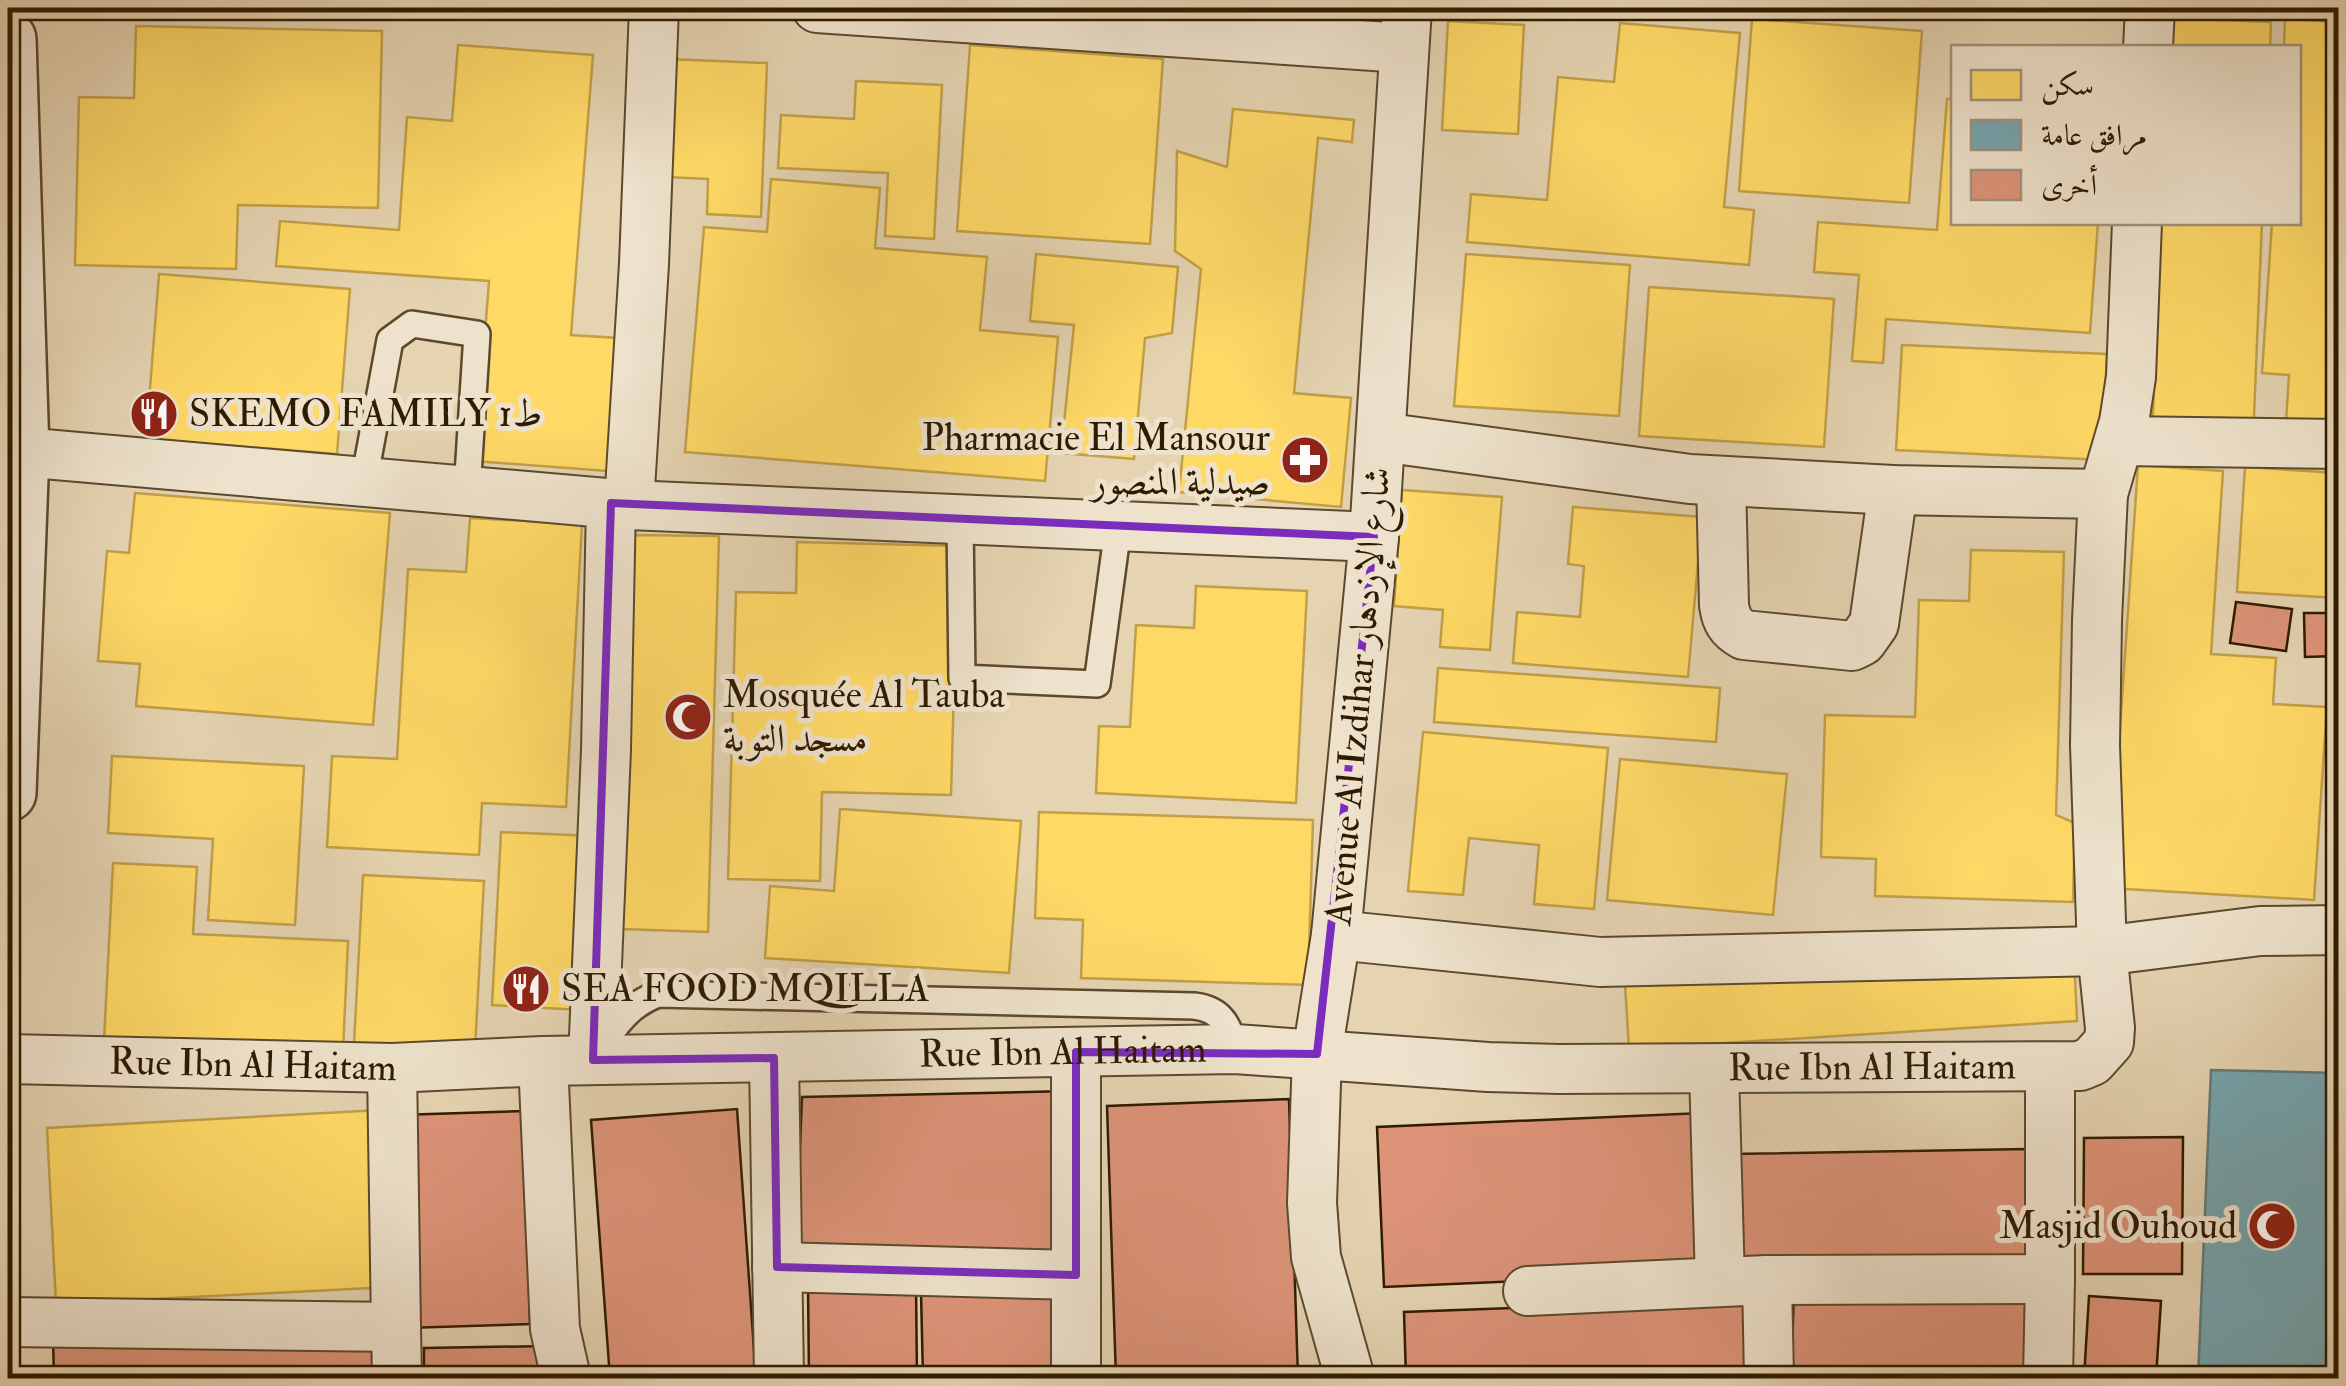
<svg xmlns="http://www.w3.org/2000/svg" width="2346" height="1386" viewBox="0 0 2346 1386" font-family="'IM FELL Double Pica',Amiri,serif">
	<rect width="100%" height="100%" fill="#e5d3b1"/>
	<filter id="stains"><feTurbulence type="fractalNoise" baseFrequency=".002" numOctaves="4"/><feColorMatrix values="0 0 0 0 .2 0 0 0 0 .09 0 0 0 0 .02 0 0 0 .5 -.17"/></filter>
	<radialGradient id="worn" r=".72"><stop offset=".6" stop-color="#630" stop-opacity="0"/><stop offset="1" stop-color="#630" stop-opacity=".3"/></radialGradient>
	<g fill="#ffd966" stroke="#c1a047" stroke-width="2.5">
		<polygon points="2170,18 2271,22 2270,48 2168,48"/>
		<polygon points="1752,19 1922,31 1909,203 1739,191"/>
		<polygon points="2285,19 2338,22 2338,440 2285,437 2289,375 2262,373 2272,222 2298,222 2298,48 2284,48"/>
		<polygon points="1448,21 1524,25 1518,134 1442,130"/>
		<polygon points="1620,23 1740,33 1724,207 1754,210 1749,265 1467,242 1471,194 1547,200 1558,77 1614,82"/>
		<polygon points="136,26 382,31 378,208 238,205 236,269 75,265 79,97 134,98"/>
		<polygon points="458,45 593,55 571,335 618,338 607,471 475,461 489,281 276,266 280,221 399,230 407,117 452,121"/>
		<polygon points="970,45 1163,59 1150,244 957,231"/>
		<polygon points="669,59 767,63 761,217 707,214 708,179 665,177"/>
		<polygon points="856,81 942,85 934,239 885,236 888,173 778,168 781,115 854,119"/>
		<polygon points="1947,99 1954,99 1954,222 2098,222 2090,333 1886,319 1883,363 1852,361 1859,275 1814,272 1818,222 1937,230"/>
		<polygon points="1233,109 1354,120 1352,142 1318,138 1294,393 1351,398 1341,507 1179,492 1201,269 1175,251 1177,151 1227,167"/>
		<polygon points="771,179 880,188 875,248 987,257 980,330 1058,337 1045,481 685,452 704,227 767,232"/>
		<polygon points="2161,222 2262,222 2253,440 2152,436"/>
		<polygon points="1036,254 1178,267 1172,333 1145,338 1134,459 1061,453 1074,325 1030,321"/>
		<polygon points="1466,254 1630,265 1619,416 1454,406"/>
		<polygon points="159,274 350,289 337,454 146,439"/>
		<polygon points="1649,287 1834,299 1824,447 1639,436"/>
		<polygon points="1902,345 2107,354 2102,460 1896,450"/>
		<polygon points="2138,465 2223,471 2211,654 2276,658 2273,704 2327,707 2314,900 2109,888"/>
		<polygon points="2245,467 2338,473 2338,598 2237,592"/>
		<polygon points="1402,490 1502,497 1490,650 1440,647 1443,610 1394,606"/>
		<polygon points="135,493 390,513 373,725 136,706 140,664 98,661 107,551 129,553"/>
		<polygon points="1573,507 1702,517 1688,677 1513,663 1517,612 1580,617 1584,566 1568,564"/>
		<polygon points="470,518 582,524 566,807 482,803 479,855 327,847 332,756 397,759 408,569 466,572"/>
		<polygon points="634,535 719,536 708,932 622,929"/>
		<polygon points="797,542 958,546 951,795 822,792 820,881 728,879 736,592 796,593"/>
		<polygon points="1971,550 2064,552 2056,815 2075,823 2073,902 1875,896 1876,859 1821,857 1825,715 1915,717 1919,600 1969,601"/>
		<polygon points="1196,586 1307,591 1296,803 1096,793 1099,726 1130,727 1136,625 1194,628"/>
		<polygon points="1438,668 1720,688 1716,742 1434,722"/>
		<polygon points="1423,732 1608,748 1594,909 1534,904 1539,845 1469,838 1463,895 1408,891"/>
		<polygon points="112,756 304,766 295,925 208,920 213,839 108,833"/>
		<polygon points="1620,759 1787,774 1773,915 1607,900"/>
		<polygon points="2338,764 2338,894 2328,893"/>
		<polygon points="840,809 1021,821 1009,973 765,958 770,886 834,891"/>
		<polygon points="1039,812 1313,820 1308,985 1081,978 1083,920 1035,918"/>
		<polygon points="501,832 592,836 582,1010 492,1005"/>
		<polygon points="113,863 197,867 193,934 348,941 343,1052 104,1041"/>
		<polygon points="363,875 484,881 475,1049 354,1044"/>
		<polygon points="2074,956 2077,1021 1629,1049 1625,984"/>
		<polygon points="381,1110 390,1287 56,1304 47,1128"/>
	</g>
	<polygon fill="#76a5af" stroke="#617c7a" stroke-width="2.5" points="2211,1070 2338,1073 2338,1378 2198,1378"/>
	<g fill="#dd9378" stroke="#2f1b00" stroke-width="2.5">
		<polygon points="2236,602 2292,609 2286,651 2230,643"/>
		<polygon points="2304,613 2338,613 2338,656 2305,657"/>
		<polygon points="1069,1091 1053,1252 796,1246 802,1097"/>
		<polygon points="1289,1099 1298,1378 1116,1378 1107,1106"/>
		<polygon points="737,1109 756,1378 610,1378 591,1120"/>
		<polygon points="524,1111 530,1324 406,1328 399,1115"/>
		<polygon points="1702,1113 1708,1273 1384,1287 1377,1127"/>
		<polygon points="2183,1137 2182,1274 2083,1274 2084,1138"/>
		<polygon points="2026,1149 2027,1259 1729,1264 1728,1154"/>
		<polygon points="916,1284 917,1378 809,1378 808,1285"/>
		<polygon points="1066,1288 1068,1378 923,1378 921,1292"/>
		<polygon points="1794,1291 2040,1297 2038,1378 1791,1378"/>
		<polygon points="2089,1296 2161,1301 2156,1378 2084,1378"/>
		<polygon points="1760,1299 1762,1378 1406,1378 1404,1312"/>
		<polygon points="384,1331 385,1378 54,1378 53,1338"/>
		<polygon points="549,1346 549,1378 424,1378 424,1348"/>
	</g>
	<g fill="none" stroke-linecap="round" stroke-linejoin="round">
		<g stroke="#5c492c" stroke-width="30">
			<g id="service">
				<polyline points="364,481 390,340 412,324 477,334 467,491"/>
				<polyline points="960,522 962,678 1097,684 1118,528"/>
				<path d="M600,1049C615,1025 630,1004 658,994L1194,1006C1221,1009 1229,1025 1235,1049"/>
			</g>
		</g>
		<g stroke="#5c492c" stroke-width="52">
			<g id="minor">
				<polyline points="817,8 1403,48"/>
				<polyline points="2148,48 2150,8"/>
				<polyline points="1381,437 1690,479 1893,490 2103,494"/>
				<polyline points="2119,441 2338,444"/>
				<polyline points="21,452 629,505 1374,537"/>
				<path d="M1721,481L1724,605C1726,620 1731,628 1744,635L1852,646L1862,641L1874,624L1893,490"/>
				<polyline points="629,505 644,264 654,8"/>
				<polyline points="1336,935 1600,962 2102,951 2260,931 2338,930"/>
				<polyline points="774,1058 779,1378"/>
				<path id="s1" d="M8,1059L392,1068L543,1061L1235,1049L1488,1067L1559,1069L2080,1066L2092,1061L2109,1042L2110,1028L2102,951L2095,745L2097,620L2103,494L2124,422L2131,377L2137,222"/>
				<polyline points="593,1060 606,750 611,503"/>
				<polyline points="543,1061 555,1329 566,1378"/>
				<polyline points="1714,1070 1720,1282"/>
				<polyline points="777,1267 1076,1275"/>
				<polyline points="1767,1280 1769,1378"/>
				<polyline points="1528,1291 1767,1280 2050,1279 2050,1067"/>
				<polyline points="8,1322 396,1327 392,1068"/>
				<polyline points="396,1327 397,1378"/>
				<polyline points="1076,1378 1076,1052"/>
				<polyline points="1350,1378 1316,1257 1312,1203 1317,1054 1336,935 1374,537 1407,8"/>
				<polyline points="2048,1378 2050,1279"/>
			</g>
		</g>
		<g stroke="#5c492c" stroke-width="60">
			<polyline id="tertiary" points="8,39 21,452 8,793"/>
		</g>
		<use href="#service" stroke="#eee2cc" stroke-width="25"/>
		<use href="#minor" stroke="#eee2cc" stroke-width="48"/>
		<use href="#tertiary" stroke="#eee2cc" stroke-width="55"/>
	</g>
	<path fill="none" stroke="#7b2cbf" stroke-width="8" stroke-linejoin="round" d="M611,503L1374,537L1317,1054L1076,1052V1275L777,1267L774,1058L593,1060Z"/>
	<defs>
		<g id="restaurant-disc" transform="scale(2.5)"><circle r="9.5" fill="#8f2418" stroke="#eee2cc"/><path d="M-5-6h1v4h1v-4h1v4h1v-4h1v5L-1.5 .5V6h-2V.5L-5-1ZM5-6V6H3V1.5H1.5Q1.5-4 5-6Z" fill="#fff"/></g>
		<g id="pharmacy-disc" transform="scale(2.5)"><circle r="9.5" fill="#8f2418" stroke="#eee2cc"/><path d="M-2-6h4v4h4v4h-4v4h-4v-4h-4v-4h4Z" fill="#fff"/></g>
		<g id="mosque-disc" transform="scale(2.5)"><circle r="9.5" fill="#8f2418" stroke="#eee2cc"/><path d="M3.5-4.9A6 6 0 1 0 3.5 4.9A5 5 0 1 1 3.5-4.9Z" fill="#fff"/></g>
	</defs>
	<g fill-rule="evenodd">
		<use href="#restaurant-disc" x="154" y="414"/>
		<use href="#pharmacy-disc" x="1305" y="460"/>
		<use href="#mosque-disc" x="688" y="717"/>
		<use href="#restaurant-disc" x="526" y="989"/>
		<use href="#mosque-disc" x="2272" y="1226"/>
	</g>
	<g text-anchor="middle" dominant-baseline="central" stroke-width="10" stroke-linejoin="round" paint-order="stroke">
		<g font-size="38" fill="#2f1b00" stroke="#eee2cc" text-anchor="start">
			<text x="189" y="414">SKEMO FAMILY ط1</text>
			<text x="1270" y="438" text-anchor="end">Pharmacie El Mansour<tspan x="1270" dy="44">صيدلية المنصور</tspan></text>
			<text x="723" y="695">Mosquée Al Tauba<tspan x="723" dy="44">مسجد التوبة</tspan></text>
			<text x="561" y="989">SEA FOOD MQILLA</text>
			<text x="2237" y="1226" text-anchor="end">Masjid Ouhoud</text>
		</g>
		<g font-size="38" fill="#2f1b00" stroke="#eee2cc">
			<text transform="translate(1358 696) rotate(-85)">Avenue Al Izdihar شارع الإزدهار</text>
			<text stroke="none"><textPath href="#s1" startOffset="1055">Rue Ibn Al Haitam</textPath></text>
			<text stroke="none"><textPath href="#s1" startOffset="245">Rue Ibn Al Haitam</textPath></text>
			<text stroke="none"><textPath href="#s1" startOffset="1865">Rue Ibn Al Haitam</textPath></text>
		</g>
	</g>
	<rect width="2346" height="1386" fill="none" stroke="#e5d3b1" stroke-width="40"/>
	<rect x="10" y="10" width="2326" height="1366" fill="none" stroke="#2f1b00" stroke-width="5"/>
	<rect x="20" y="20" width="2306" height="1346" fill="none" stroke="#2f1b00" stroke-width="2.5"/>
	<rect x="1951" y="45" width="350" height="180" fill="#eee2cc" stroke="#a2927a" stroke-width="2.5"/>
	<rect x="1971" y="70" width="50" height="30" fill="#ffd966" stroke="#a2927a" stroke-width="2.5"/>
	<text x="2041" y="95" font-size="30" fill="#2f1b00">سكن</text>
	<rect x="1971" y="120" width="50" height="30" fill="#76a5af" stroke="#a2927a" stroke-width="2.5"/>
	<text x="2041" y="145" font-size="30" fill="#2f1b00">مرافق عامة</text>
	<rect x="1971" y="170" width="50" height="30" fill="#dd9378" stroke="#a2927a" stroke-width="2.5"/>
	<text x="2041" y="195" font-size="30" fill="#2f1b00">أخرى</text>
	<rect width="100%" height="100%" filter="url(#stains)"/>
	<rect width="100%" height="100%" fill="url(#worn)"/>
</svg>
